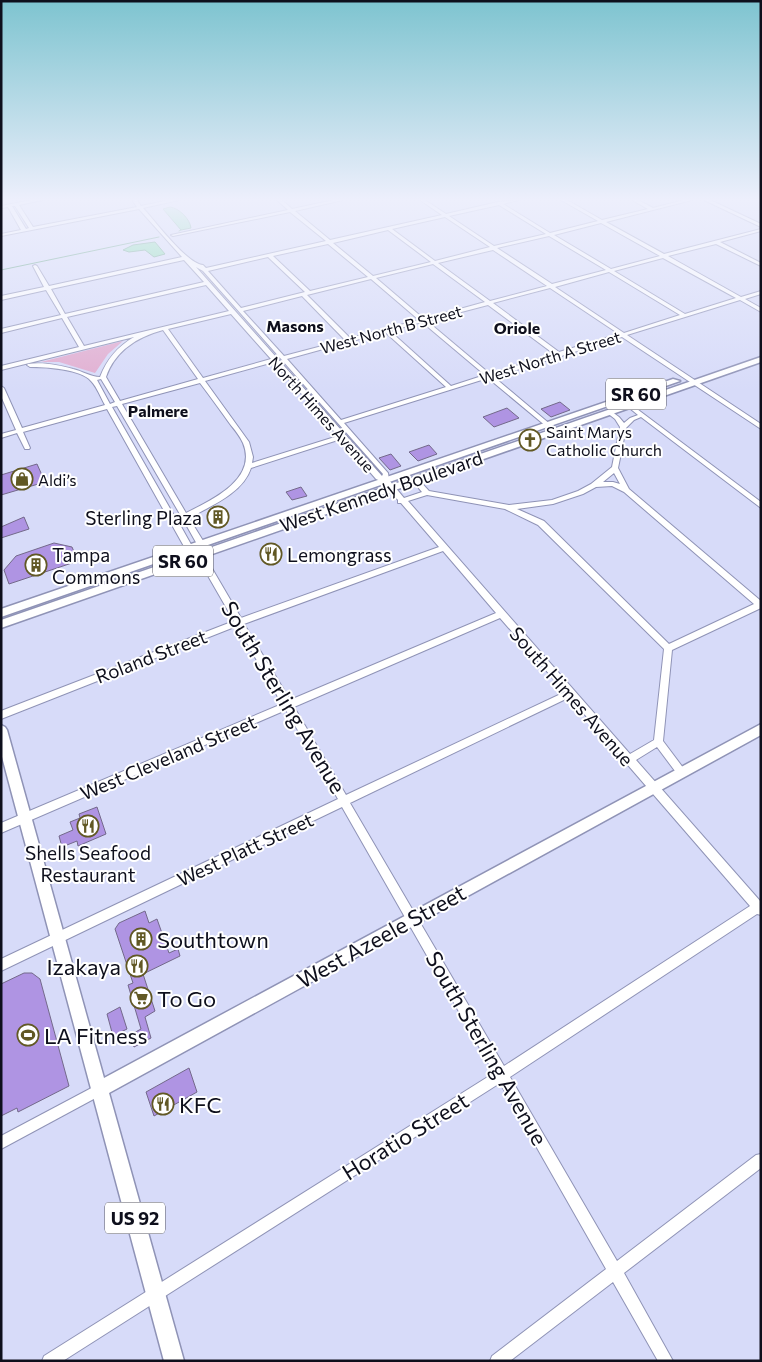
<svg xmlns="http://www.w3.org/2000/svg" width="762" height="1362" viewBox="0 0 762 1362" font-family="Commissioner,sans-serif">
	<rect width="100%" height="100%" fill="#d7dbf9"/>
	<polygon fill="#e1add0" points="123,341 108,354 95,373 59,362 41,362"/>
	<g fill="#7fddab" stroke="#5d9f80">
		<path d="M170,207C179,208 190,219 191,228L181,230L163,209Z"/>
		<polygon points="155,242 165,254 154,257 145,250 129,252 123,250 133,245"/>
	</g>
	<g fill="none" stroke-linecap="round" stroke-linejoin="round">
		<g stroke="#5d9f80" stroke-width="1">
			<polyline points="179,231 181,230"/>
			<polyline points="1,270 159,237"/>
		</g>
	</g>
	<g fill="#af94e3" stroke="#73698a">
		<polygon points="560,402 570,410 551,417 541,409"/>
		<polygon points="507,408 519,418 494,427 483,417"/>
		<polygon points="429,445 437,454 418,461 409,452"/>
		<polygon points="391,454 401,466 390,470 379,458"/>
		<polygon points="37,464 45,482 1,495 1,475"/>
		<polygon points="301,487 307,496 292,500 286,492"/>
		<polygon points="24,517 29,529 1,538 1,527"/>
		<polygon points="54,543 72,547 78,561 9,584 4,570 16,556"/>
		<polygon points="97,807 106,834 78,846 77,841 62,847 59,836 73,830 70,822 80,818 79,814"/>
		<polygon points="145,911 149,923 157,919 169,953 178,949 180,956 143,974 155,1011 145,1017 151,1038 134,1047 130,1035 141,1029 128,985 133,983 115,929 119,923"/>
		<polygon points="24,973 32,973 40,979 69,1086 18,1112 17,1108 1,1116 1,984"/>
		<polygon points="120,1007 127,1029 113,1036 107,1014"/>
		<polygon points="189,1068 197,1092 154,1116 146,1092"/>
	</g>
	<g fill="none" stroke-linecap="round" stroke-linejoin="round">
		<g stroke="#8f93b6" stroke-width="2">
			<g id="minor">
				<path d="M32,200H42L19,205L33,227L137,207L132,200H137L141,206L169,200H179L143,208C155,221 187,264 203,265L206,268L326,241L290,212L173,236L171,235L288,210L277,200H282L292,209L334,200H343L295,211L330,240L442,215L420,200H425L446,214L498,202L518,200L503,204L550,233L598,221L561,200H567L602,220L648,209L632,200H638L653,208L684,200H692L606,222L664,254L761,229V231L720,242L761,263V266L716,244L668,256L741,297L761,291V294L745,299L761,308V312L740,300L627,335L761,424V429L622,337L494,377L557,430V432H553L488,378L344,423L388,473L389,480L404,498L422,492L412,480L415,478H417L429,491L509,505L552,500L578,491L591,484L612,467L620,427L615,419L606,412L611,411L619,417L624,423L630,418L638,415L627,406L626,405L629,403L761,502V508L641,417L634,420L626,428L618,468L629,489L761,601V608L672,650L663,741L684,769L686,772L684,775L681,776L678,775L657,747L636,760L761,902V915L757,914L510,1077L617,1261L756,1155L761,1154V1168L624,1273L673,1361H658L613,1282L510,1361H490L492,1356L606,1269L500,1083L63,1361H42L44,1356L494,1073L342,807L1,971V959L338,799L286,710L1,833V823L282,704L237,626L1,719V711L234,621L196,555L197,553H203L241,618L439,547L401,503H398V500L383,482L376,479L341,439L251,468C243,493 211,506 189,518L205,544L204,546H198L184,521L179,523L193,548L189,551L186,550L107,409L23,432L30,448L29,449H25L17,433L1,438V434L16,430L1,396V386L4,388L22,428L105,405C101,398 97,387 91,381C81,369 45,367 30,367L27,365L28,364C43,362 59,365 73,369C82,371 91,377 100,377C107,359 117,347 134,337L1,370V366L79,347L62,318L1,333V329L61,315L46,290L1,300V296L44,287L33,266L35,265L37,266L49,286L182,257L139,209L1,236V234L21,230L8,207L1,208V206ZM499,205L546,234L494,246L449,216ZM12,206H15L29,228L26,229ZM445,217L490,247L435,261L392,229ZM601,223L660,256L611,269L554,235ZM388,230L431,262L373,276L333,243ZM549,236L606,270L552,284L497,248ZM328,244L368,277L310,291L273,256ZM493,250L547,286L490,301L438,263ZM268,257L305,292L241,308L208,271ZM663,258L736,298L685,314L614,271ZM184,260L204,282L65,314L51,289ZM433,264L485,302L424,319L376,278ZM196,267L203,271L383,474L382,476ZM609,272L680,315L624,333L555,287ZM371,279L419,320L350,338L307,295ZM206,285L229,311L84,346L67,317ZM550,288L619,334L559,352L493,303ZM302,296L345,340L284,356L243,311ZM488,305L554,354L490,374L427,321ZM231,314L271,359L203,378L168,329ZM422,322L485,375L451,386L390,331ZM163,330L198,379L120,401L106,377C115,351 137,337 163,330ZM385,332L446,387L341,420L287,359ZM274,362L338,436L252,463L253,457L249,442L205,381ZM101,379L115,402L110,404L97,380ZM200,383C210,396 220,410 230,424C234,429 240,436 243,443C258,479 212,500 186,513L122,404ZM117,406L181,516L176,519L112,407ZM614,473L620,484L613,482H603ZM612,486L624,492L754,604L669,644L544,521L517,509L553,504L583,494L596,487ZM427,495L505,509L538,525L664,649L654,740L630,754L408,501ZM443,551L496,613L290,700L244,624ZM500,618L565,692L346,795L294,707ZM570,697L623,760L625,763L627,764L750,906L504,1066L350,803Z"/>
				<polygon points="704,200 710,200 761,224 761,227"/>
				<polygon points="99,1084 103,1086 105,1090 103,1094 1,1149 1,1136"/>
			</g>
		</g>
		<g stroke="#8f93b6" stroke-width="3">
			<g id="major">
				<polygon points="761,357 761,362 1,628 1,620"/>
				<polygon points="673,379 680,381 1,617 1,609"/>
				<polygon points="761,724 761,735 109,1093 184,1361 164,1361 1,753 1,725 5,727 7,730 104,1078"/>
			</g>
		</g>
		<use href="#minor" fill="#fff" fill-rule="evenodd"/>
		<use href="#major" fill="#fff" fill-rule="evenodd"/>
	</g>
	<linearGradient id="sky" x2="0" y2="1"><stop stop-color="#7ec4d0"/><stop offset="0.51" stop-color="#edeffc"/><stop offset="1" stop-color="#edeffc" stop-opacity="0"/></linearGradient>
	<rect width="762" height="391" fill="url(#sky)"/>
	<defs>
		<g id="church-ring" transform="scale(1.125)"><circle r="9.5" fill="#fff" stroke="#615824" stroke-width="1.5"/><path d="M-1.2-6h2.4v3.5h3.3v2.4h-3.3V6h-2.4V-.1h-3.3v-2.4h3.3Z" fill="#615824"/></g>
		<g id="shop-ring" transform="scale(1.125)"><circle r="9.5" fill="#fff" stroke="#615824" stroke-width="1.5"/><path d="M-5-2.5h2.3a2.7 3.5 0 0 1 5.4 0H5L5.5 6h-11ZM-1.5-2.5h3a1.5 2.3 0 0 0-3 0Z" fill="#615824"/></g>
		<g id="building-ring" transform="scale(1.125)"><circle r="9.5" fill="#fff" stroke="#615824" stroke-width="1.5"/><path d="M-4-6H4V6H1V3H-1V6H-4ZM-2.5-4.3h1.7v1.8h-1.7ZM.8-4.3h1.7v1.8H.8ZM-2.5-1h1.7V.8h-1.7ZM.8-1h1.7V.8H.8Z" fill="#615824"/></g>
		<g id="restaurant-ring" transform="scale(1.125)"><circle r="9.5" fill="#fff" stroke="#615824" stroke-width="1.5"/><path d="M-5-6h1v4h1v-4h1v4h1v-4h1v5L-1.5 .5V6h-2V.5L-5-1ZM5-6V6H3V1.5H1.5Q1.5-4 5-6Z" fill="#615824"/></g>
		<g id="supermarket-ring" transform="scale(1.125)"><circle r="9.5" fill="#fff" stroke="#615824" stroke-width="1.5"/><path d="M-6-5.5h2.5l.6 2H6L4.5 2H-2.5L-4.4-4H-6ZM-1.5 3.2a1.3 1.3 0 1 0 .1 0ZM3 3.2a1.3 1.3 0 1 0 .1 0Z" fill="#615824"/></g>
		<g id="stadium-ring" transform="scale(1.125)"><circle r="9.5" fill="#fff" stroke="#615824" stroke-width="1.5"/><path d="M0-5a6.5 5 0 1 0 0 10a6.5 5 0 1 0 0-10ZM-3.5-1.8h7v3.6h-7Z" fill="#615824"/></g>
	</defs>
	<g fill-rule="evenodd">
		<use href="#church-ring" x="530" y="440"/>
		<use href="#shop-ring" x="22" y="479"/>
		<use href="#building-ring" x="218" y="517"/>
		<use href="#restaurant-ring" x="271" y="554"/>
		<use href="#building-ring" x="36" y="565"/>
		<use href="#restaurant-ring" x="88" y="826"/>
		<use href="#building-ring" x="141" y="939"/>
		<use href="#restaurant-ring" x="137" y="966"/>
		<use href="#supermarket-ring" x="141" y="998"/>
		<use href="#stadium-ring" x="28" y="1035"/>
		<use href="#restaurant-ring" x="163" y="1104"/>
	</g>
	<g text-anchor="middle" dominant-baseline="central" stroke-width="4" stroke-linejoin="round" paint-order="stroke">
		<g font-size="16" font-weight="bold" fill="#0e0f1c" stroke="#fff">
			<text x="295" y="325">Masons</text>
			<text x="517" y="327">Oriole</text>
			<text x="158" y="410">Palmere</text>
		</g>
		<g font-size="16" fill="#0e0f1c" stroke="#fff">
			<text transform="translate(391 329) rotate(-15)">West North B Street</text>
			<text transform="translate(550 357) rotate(-17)">West North A Street</text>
			<text transform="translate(322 414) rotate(48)">North Himes Avenue</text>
		</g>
		<g font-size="16" fill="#0e0f1c" stroke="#fff" text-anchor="start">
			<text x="546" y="431">Saint Marys<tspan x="546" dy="18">Catholic Church</tspan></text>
			<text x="38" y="479">Aldi’s</text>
		</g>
		<g fill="#fff" stroke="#565760" stroke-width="1">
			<rect x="606" y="378.5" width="60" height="31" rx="4"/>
			<rect x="153" y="545.5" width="60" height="31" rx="4"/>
			<rect x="105" y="1202.5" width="60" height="31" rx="4"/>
		</g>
		<g font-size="18" font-weight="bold" fill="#0e0f1c">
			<text x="636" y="394">SR 60</text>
			<text x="183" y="561">SR 60</text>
			<text x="135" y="1218">US 92</text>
		</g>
		<g font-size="19" fill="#0e0f1c" stroke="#fff">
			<text transform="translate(381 491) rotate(-19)">West Kennedy Boulevard</text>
			<text transform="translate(151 656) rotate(-21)">Roland Street</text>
			<text transform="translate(572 696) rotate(49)">South Himes Avenue</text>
			<text transform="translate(168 757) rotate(-23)">West Cleveland Street</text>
			<text transform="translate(245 849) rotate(-25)">West Platt Street</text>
		</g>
		<g font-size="19" fill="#0e0f1c" stroke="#fff" text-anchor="start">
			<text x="202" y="517" text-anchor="end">Sterling Plaza</text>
			<text x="52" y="554">Tampa<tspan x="52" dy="22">Commons</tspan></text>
			<text x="287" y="554">Lemongrass</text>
			<text x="88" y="852" text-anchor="middle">Shells Seafood<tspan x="88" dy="22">Restaurant</tspan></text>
		</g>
		<g font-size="22" fill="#0e0f1c" stroke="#fff">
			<text transform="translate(284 697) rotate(59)">South Sterling Avenue</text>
			<text transform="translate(381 936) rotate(-29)">West Azeele Street</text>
			<text transform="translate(487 1048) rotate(60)">South Sterling Avenue</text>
			<text transform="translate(405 1136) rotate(-32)">Horatio Street</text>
		</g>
		<g font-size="22" fill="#0e0f1c" stroke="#fff" text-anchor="start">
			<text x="157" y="939">Southtown</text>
			<text x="121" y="966" text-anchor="end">Izakaya</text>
			<text x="157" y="998">To Go</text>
			<text x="44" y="1035">LA Fitness</text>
			<text x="179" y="1104">KFC</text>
		</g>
	</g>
	<rect width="762" height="1362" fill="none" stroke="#0e0f1c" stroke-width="5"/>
</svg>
